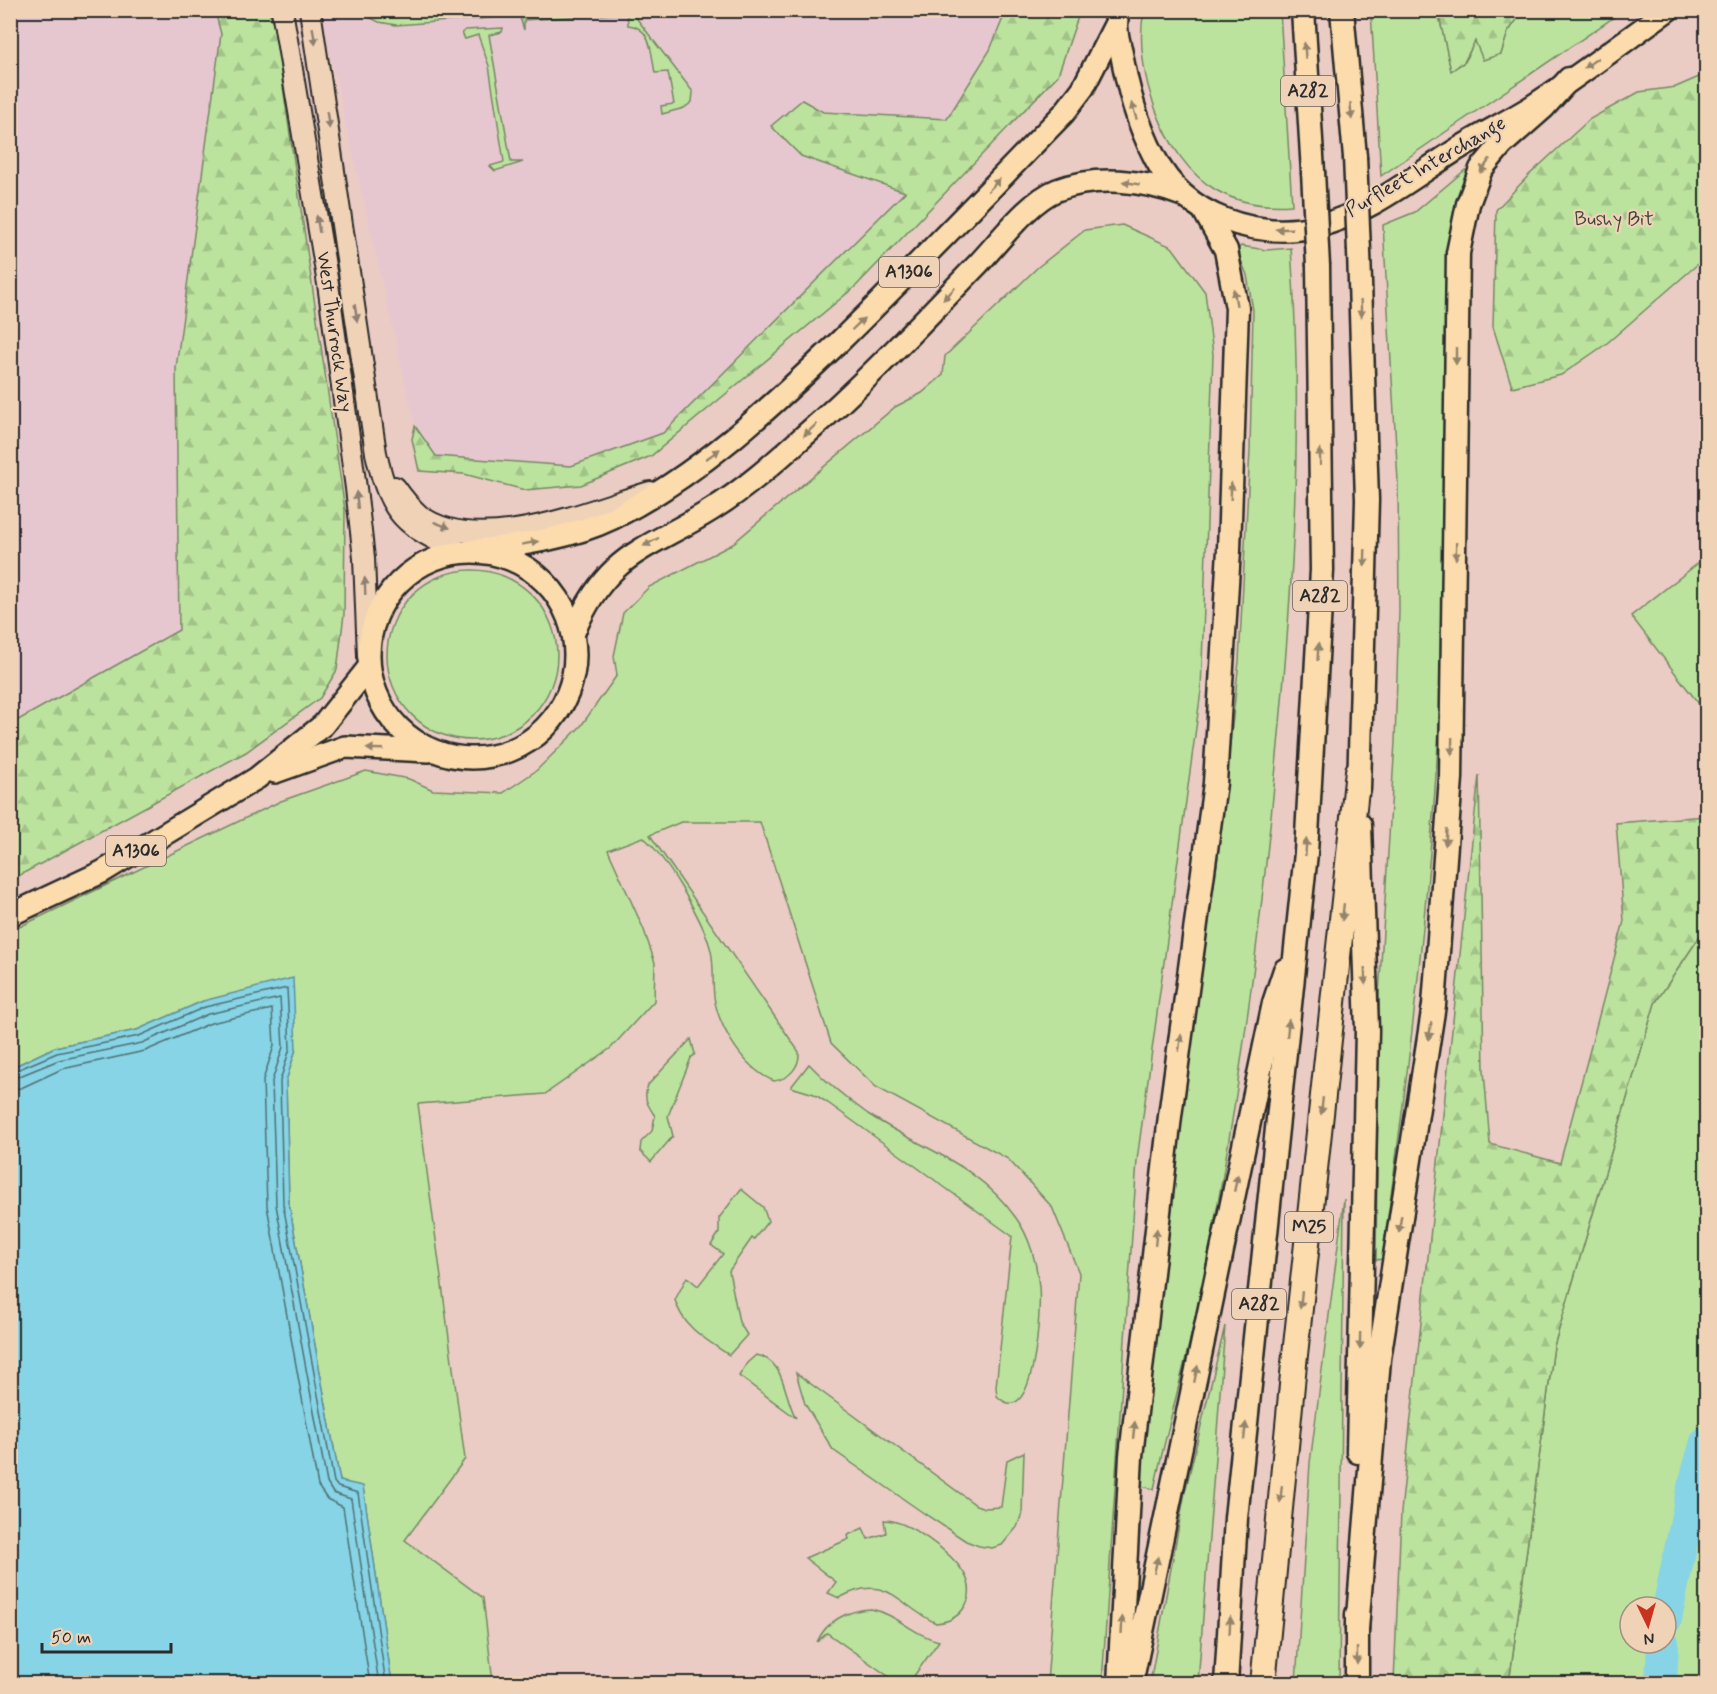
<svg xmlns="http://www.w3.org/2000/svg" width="1717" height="1694" viewBox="0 0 1717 1694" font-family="Mynerve,sans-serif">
	<defs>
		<pattern id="forest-firs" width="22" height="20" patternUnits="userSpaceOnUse" patternTransform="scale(1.5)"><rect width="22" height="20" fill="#bce39e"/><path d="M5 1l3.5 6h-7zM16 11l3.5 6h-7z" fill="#a2c388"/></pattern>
	</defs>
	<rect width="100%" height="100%" fill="#ebccc5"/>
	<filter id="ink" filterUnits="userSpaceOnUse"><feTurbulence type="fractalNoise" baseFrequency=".0167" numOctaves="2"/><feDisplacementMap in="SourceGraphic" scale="12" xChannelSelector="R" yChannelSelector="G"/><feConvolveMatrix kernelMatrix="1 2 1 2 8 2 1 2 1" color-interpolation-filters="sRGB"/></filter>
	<g filter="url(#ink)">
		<g fill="#e7c7cf">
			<polygon points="11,11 215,11 221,34 176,368 179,630 11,724"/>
			<polygon points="320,11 1006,11 990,50 947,119 822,112 802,100 801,156 905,192 663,433 571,466 436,456 415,426"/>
		</g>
		<g fill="#bce39e" stroke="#748764" stroke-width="1.5" fill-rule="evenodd">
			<polygon points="500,10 501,17 396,25 379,22 357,11 386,17 493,13"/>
			<path d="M518,11H631L693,92L692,102L684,108L662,114L661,106L674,104L668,72L655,73C651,53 652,27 628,25L627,13L524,20V30Z"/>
			<path d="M1144,11H1280L1292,205C1265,207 1240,204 1216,190C1164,161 1132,67 1144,11Z"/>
			<polygon points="1371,11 1438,11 1451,70 1465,62 1475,40 1501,54 1508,32 1523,11 1623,11 1381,176"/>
			<polygon points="503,28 502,32 489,35 511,162 523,162 495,171 490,166 504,162 489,66 478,35 465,39 462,33 465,30"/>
			<path d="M1465,170L1469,171C1438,239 1448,288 1447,360C1446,437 1447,514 1445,591C1439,815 1414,1038 1382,1259L1376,1260L1379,995L1395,742L1399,611L1398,481L1383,225L1415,212Z"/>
			<path d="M1122,225L1172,247L1205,292L1213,354L1201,691L1137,1160L1102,1683H1047L1079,1273L1052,1207L1008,1159L876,1087L831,1043L760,822H681L650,835L799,1052C800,1067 789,1079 774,1081C744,1069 719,1028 714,997C712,980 715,963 710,947C702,919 665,855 643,837L608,850L644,930L655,963L654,1001L611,1048L545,1094L418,1104L465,1459L405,1540L483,1598L493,1683H392L363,1487L340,1481L289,1204L286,1081L296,1049L203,1001L137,1030L55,1047L11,1068V931L281,801L366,771L409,779L433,790L503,793L537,770L581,726L617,675L614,656L623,613L649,587L731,545L895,407L922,393L943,375L945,356L1038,267L1085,230Z"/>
			<path d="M1241,246L1266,250L1291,248C1305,441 1290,634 1270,826C1252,997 1229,1168 1191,1336C1179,1387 1165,1438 1154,1489L1141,1486L1140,1467L1174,1171L1218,856L1239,661L1250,450L1253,310L1247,275L1237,250Z"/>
			<polygon points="1706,557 1706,713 1631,616"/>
			<circle cx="472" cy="655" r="85"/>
			<path d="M1706,927V1683L1509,1684L1554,1346L1655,1003ZM1630,1607H1666V1643H1630Z"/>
			<path d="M691,1039L695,1054L691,1058L668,1116L673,1136L651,1162L640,1151L641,1142L652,1131L655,1116C647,1104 643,1099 648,1085Z"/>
			<path d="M809,1064C827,1083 847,1099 868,1114C921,1149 978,1163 1016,1218C1030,1237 1037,1264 1039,1287C1041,1305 1036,1435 997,1396L996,1387L1012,1236L828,1103L814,1094L791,1087Z"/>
			<path d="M741,1189L763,1207L768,1221L754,1239L752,1238L729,1271L739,1322L747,1335L729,1355C707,1340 683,1328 675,1300L687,1277L698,1286L723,1254L711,1245L719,1233V1218Z"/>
			<polygon points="1344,1199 1339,1683 1296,1683 1310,1463"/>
			<polygon points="1225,1326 1198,1683 1150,1683 1185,1492"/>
			<path d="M756,1355C786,1360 783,1396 796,1418L739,1376L747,1363Z"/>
			<polygon points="796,1373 976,1505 985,1508 1001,1507 1007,1460 1024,1452 1022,1513 1017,1527 1002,1545 992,1548 979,1546 966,1541 925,1514 833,1450 805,1404"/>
			<path d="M884,1520C908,1520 951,1552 964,1573C978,1597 962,1621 936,1623C898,1606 888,1571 839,1598L828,1593L836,1582L805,1558L849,1539L848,1535L863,1528L868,1539L886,1533Z"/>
			<path d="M871,1609C897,1614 913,1635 939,1641L909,1683H898L827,1633L817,1642C826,1621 848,1610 871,1609Z"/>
		</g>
		<g fill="url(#forest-firs)" stroke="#748764" stroke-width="1.5">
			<polygon points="215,11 269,11 275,32 345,510 344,614 337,670 320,698 246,752 11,880 11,724 179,630 176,368 221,34"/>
			<polygon points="1006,11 1080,11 1058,75 857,285 651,456 581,485 525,490 464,474 419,471 412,439 415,426 436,456 571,466 663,433 905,192 801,156 771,126 802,100 823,112 947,119 990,50"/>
			<polygon points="1438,11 1438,10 1523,11 1508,32 1501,54 1483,60 1475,41 1464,62 1451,71"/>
			<polygon points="1706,74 1706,257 1606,344 1561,375 1512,387 1493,327 1496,210 1529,175 1590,119 1639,92 1676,87"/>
			<polygon points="1479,775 1484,1071 1490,1144 1560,1163 1624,921 1616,823 1706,816 1706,927 1655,1003 1554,1346 1509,1683 1394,1683 1401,1512"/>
		</g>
		<polygon fill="#86d4e5" stroke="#62909b" stroke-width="1.5" points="293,978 296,1049 286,1081 289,1204 340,1481 363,1486 392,1683 11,1683 11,1068 55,1047 137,1030 203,1001"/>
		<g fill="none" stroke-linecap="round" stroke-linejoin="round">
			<g stroke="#4f6f75" stroke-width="1.5">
				<polyline points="10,1073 57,1053 139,1036 205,1007 287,988 290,1048 280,1081 283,1204 334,1482 338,1487 358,1493 386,1684"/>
				<polyline points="10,1080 59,1060 142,1043 208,1014 280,998 283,1047 272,1081 276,1205 327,1483 333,1493 351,1499 379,1684"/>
				<polyline points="10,1089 21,1088 62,1069 145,1051 211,1023 272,1009 274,1046 263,1080 267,1206 318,1486 327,1499 343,1507 370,1684"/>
			</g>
			<g stroke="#86d4e5" stroke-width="32">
				<polyline points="1666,1619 1692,1491 1706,1442"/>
				<polyline points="1661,1684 1663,1643"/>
			</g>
			<g stroke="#2b2b2b" stroke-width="24">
				<g id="secondary">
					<polyline points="282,10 328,284 356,488 364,558 368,656"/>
					<path d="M310,10L376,453C390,516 405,526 461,552"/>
					<path d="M395,487C402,497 410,507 419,515C477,559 589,510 650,492"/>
				</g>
			</g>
			<g stroke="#2b2b2b" stroke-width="26">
				<g id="primary">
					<path d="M1117,20C1115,30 1119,41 1121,51C1128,90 1137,123 1155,158C1185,217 1256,240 1318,226C1367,214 1411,179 1453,152C1478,136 1505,123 1531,107C1578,77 1623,42 1668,10"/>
					<path d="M472,551C519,545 570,539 613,518C699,475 769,409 838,343C915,268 989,190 1064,113L1083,88L1116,23"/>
					<circle cx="472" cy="655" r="103"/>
					<path d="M574,632C607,553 645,551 711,510C745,489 775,462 804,436C865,383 922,322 978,264C999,242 1029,201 1057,190C1096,175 1144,180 1182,195"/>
					<polyline points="275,772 345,747 429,751"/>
					<polyline points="10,915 102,872 257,778 323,725 369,667"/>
				</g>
			</g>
			<g stroke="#2b2b2b" stroke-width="27">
				<g id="trunk">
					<polyline points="1303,10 1313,172"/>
					<polyline points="1342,10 1355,157"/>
					<polyline points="1359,789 1367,500 1359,251"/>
					<polyline points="1358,1452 1367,1030 1360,825"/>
					<polyline points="1357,1629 1379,1359 1434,1005 1451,778 1458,253 1468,204 1481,169 1502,144 1544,107 1569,79"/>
					<polyline points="1119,1684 1131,1456 1170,1116 1215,783 1229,550 1237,308 1226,250 1205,212"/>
					<polyline points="1131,1684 1274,1003 1285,970"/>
					<polyline points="1226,1684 1236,1518 1306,853 1322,570 1318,266"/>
					<polyline points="1357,1684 1357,1614"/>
				</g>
			</g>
			<g stroke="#2b2b2b" stroke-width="28">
				<polyline id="motorway" points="1263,1684 1294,1364 1358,771"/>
			</g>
			<use href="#secondary" stroke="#f0d3b7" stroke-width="20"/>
			<use href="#primary" stroke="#fcdcac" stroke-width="21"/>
			<use href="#trunk" stroke="#fcdcac" stroke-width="22"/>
			<use href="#motorway" stroke="#fcdcac" stroke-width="24"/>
			<g stroke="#2b2b2b" stroke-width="27" stroke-linecap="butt">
				<g id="trunk-bridge">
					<polyline points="1355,157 1359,251"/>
					<polyline points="1313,172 1318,266"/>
				</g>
			</g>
			<use href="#trunk-bridge" stroke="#fcdcac" stroke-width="22"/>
		</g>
		<defs><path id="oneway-solid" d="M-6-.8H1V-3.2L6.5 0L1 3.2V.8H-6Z" transform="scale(1.5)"/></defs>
		<g fill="#8e7f71">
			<use href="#oneway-solid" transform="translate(314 36) rotate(81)"/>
			<use href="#oneway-solid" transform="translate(328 120) rotate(81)"/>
			<use href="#oneway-solid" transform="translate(318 224) rotate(-99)"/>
			<use href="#oneway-solid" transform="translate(356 313) rotate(81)"/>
			<use href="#oneway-solid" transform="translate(357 500) rotate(-96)"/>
			<use href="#oneway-solid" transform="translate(442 525) rotate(21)"/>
			<use href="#oneway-solid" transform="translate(365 586) rotate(-92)"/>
		</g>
		<g fill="#94846c">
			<use href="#oneway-solid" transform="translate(1305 51) rotate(-94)"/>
			<use href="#oneway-solid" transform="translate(1591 63) rotate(145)"/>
			<use href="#oneway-solid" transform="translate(1134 111) rotate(-108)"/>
			<use href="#oneway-solid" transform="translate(1351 111) rotate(85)"/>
			<use href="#oneway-solid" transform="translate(1485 166) rotate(124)"/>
			<use href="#oneway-solid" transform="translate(1131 183) rotate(-170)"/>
			<use href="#oneway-solid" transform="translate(994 185) rotate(-46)"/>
			<use href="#oneway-solid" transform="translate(1284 229) rotate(178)"/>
			<use href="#oneway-solid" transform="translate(949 294) rotate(134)"/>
			<use href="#oneway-solid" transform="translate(1235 297) rotate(-100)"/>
			<use href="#oneway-solid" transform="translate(1361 309) rotate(88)"/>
			<use href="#oneway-solid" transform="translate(858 324) rotate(-44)"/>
			<use href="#oneway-solid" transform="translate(1456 356) rotate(90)"/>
			<use href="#oneway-solid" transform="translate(810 430) rotate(137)"/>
			<use href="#oneway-solid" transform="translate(713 454) rotate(-36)"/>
			<use href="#oneway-solid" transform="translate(1320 457) rotate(-91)"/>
			<use href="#oneway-solid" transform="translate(1231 491) rotate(-88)"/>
			<use href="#oneway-solid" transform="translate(651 542) rotate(152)"/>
			<use href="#oneway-solid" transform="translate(530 543) rotate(-10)"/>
			<use href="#oneway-solid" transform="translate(1456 551) rotate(91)"/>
			<use href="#oneway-solid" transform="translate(1365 558) rotate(92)"/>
			<use href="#oneway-solid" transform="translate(1318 652) rotate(-87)"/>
			<use href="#oneway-solid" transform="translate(1452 746) rotate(91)"/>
			<use href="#oneway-solid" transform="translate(375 749) rotate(-178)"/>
			<use href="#oneway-solid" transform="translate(1446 837) rotate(94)"/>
			<use href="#oneway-solid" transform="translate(1306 847) rotate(-86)"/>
			<use href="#oneway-solid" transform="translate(1343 912) rotate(96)"/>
			<use href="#oneway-solid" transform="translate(1365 976) rotate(88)"/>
			<use href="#oneway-solid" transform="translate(1288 1028) rotate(-84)"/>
			<use href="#oneway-solid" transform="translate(1430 1031) rotate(99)"/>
			<use href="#oneway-solid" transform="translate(1180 1043) rotate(-82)"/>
			<use href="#oneway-solid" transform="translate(1322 1106) rotate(96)"/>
			<use href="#oneway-solid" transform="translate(1236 1183) rotate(-78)"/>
			<use href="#oneway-solid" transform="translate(1400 1224) rotate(99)"/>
			<use href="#oneway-solid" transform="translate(1156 1237) rotate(-84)"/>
			<use href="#oneway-solid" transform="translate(1301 1300) rotate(96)"/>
			<use href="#oneway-solid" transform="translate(1360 1341) rotate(91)"/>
			<use href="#oneway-solid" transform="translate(1196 1374) rotate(-78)"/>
			<use href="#oneway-solid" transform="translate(1134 1430) rotate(-84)"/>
			<use href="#oneway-solid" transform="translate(1245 1431) rotate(-84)"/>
			<use href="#oneway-solid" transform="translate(1281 1494) rotate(96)"/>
			<use href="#oneway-solid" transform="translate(1156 1565) rotate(-78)"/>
			<use href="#oneway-solid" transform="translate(1122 1625) rotate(-87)"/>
			<use href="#oneway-solid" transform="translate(1230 1625) rotate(-87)"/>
			<use href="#oneway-solid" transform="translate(1357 1656) rotate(90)"/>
		</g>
	</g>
	<g text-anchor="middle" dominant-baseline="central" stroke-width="4.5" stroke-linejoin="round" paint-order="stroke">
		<g fill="#f0d3b7" stroke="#665d55" stroke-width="1.5">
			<rect x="1281" y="76" width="54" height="30" rx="4.5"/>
			<rect x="879" y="257" width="60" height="30" rx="4.5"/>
			<rect x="1293" y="581" width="54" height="30" rx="4.5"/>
			<rect x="106" y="836" width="60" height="30" rx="4.5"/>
			<rect x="1285" y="1212" width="48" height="30" rx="4.5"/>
			<rect x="1232" y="1289" width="54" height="30" rx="4.5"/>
		</g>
		<g font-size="18" font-weight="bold" fill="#2b2b2b">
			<text x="1308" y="91">A282</text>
			<text x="909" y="272">A1306</text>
			<text x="1320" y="596">A282</text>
			<text x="136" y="851">A1306</text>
			<text x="1309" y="1227">M25</text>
			<text x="1259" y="1304">A282</text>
		</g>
		<g font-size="20" fill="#2b2b2b" stroke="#f0d3b7">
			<text transform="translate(1426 167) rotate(-30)">Purfleet Interchange</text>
			<text transform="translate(334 332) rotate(82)">West Thurrock Way</text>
		</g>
		<g font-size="20" fill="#41473c" stroke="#f0d3b7">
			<text x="1614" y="219">Bushy Bit</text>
		</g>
	</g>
	<rect width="1717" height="1694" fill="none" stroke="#f0d3b7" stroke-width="36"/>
	<rect x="18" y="18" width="1681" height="1658" fill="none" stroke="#2b2b2b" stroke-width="2" filter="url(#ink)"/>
	<g transform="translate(1648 1625) rotate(175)"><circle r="28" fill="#f0d3b7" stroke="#a1907f" stroke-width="1.5"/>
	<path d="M0-4.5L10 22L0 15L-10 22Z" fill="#c8321e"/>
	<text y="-9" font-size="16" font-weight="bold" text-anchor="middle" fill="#2b2b2b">N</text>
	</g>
	<path d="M42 1643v9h129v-9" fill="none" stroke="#2b2b2b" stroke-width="3"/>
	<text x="51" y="1643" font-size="18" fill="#2b2b2b" stroke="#f0d3b7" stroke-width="4.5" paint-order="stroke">50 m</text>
</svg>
